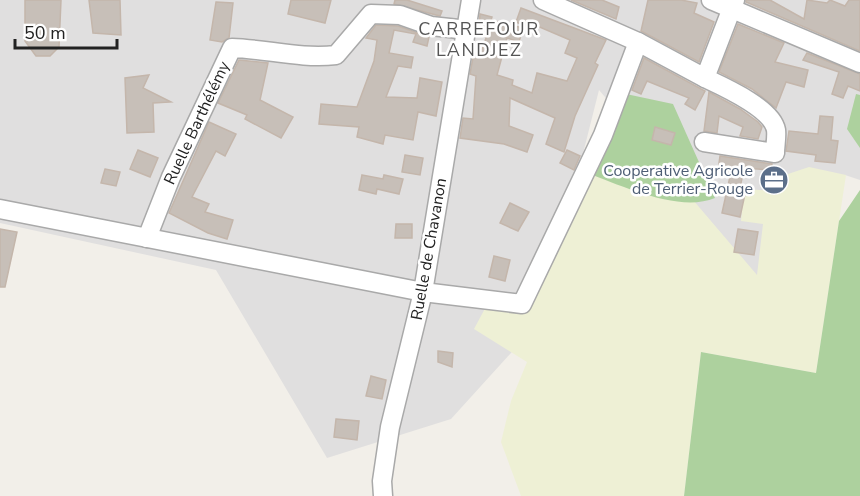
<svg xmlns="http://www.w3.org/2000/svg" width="860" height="496" viewBox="0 0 860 496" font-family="'Nunito Sans',sans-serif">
	<rect width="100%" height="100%" fill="#f2efe9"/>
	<polygon fill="#e0dfdf" points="0,0 860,0 860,180 845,175 757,276 599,90 541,320 451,419 327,458 216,270 0,223"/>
	<polygon fill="#eef0d5" points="809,167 846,175 816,373 701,352 684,496 521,496 501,442 511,401 527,362 474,329 489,301 515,305 587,173 651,196 693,200 757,275 763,224 741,221 744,189 779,191 782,176"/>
	<g fill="#add19e">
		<path d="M626,94L673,104L715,198C679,213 623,186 587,173Z"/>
		<polygon points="856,94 860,95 860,148 847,129"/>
		<polygon points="860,190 860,496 684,496 701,352 816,373 839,221"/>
	</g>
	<g fill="#c7bfb8" stroke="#c4b6ab" stroke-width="1.5">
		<polygon points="25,0 61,0 59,47 50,56 36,56 25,41"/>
		<polygon points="89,0 120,0 121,35 93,33"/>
		<polygon points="291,0 331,0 325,23 288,14"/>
		<polygon points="395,0 407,0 442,11 440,16 394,4"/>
		<polygon points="571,0 602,0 619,7 616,19"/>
		<polygon points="648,0 681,0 697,3 694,13 714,22 699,62 641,31"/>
		<polygon points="746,0 770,0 804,19 807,0 827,3 830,0 845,6 849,0 860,0 860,51 746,2"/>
		<polygon points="216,2 233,3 229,38 222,42 210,40"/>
		<polygon points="521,8 606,40 595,63 598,65 575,116 564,152 546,144 555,118 510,98 509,126 533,135 527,152 504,144 460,138 463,118 473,119 476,76 470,74 474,52 480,54 489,30 479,27 480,14 492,17 491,20 523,28 519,42 507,38 497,75 513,80 512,85 532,93 537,73 567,81 577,58 565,53 570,40 535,25 534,29 516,22"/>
		<polygon points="738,24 784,43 775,62 808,70 804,87 786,82 776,108 752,89 719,72"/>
		<polygon points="376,25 398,26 429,37 427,46 413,42 416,34 394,30 389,53 413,57 411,68 398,66 386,97 417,98 420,78 442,82 436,116 418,112 413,140 385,135 383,144 357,137 359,127 319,124 321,104 357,107 374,61 377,40 366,38"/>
		<polygon points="807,53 860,74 860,91 848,86 843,98 832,94 839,72 803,60"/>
		<polygon points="644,58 705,91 695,110 685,104 689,98 647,81 641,94 632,90"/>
		<polygon points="239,60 268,63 260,100 293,117 281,138 245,119 247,115 218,103"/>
		<polygon points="149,75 143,88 171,102 153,103 154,132 127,133 125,78"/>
		<polygon points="709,92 740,109 758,122 762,127 758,139 740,136 743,127 719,116 717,133 704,131"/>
		<polygon points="820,116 833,117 831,140 838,141 835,163 815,161 816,155 786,151 789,131 818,134"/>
		<polygon points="209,122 236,134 225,156 216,151 192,197 209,204 205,212 233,220 227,239 208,233 169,213"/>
		<polygon points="655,127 675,133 671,145 652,140"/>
		<polygon points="138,150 158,158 150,177 130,169"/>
		<polygon points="567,150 580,156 574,170 560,163"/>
		<polygon points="405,155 423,158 420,175 402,172"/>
		<polygon points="720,156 772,164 771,170 744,168 739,193 745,194 740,217 722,213 731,172 718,170"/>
		<polygon points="105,169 120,172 116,186 101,183"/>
		<polygon points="362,175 383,179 384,175 403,179 399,194 377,189 376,194 359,190"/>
		<polygon points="510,203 529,212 518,231 500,223"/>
		<polygon points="396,224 412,224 412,238 395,238"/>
		<polygon points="0,229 17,232 5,287 0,287"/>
		<polygon points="738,229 758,232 754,255 734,252"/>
		<polygon points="494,256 510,260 505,281 489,277"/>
		<polygon points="438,351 453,353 452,367 438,362"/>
		<polygon points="371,376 386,380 382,399 366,396"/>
		<polygon points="336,419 359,421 357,440 334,437"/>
	</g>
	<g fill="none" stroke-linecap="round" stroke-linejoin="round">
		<g stroke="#a9a9a9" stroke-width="21">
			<g id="minor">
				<polyline points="543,0 638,42 705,78 735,0"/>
				<polyline points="711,0 860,63"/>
				<path d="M704,142L775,153C775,146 777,137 776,130C772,108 724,87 705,78"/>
				<polyline points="0,209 423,292 522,304 603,135 638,42"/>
				<path d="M147,238L171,177L232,48C267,49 300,59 336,55L371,14L400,15L431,26L468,30"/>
				<polyline points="383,496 382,481 390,427 423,292 471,0"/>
			</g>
		</g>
		<use href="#minor" stroke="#fff" stroke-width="18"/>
	</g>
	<defs>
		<g id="office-disc" transform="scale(1.5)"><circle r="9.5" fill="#5c6f8a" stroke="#fff"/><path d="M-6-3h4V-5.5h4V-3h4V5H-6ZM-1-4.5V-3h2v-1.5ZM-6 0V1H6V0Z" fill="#fff"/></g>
	</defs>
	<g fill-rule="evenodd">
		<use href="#office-disc" x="774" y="180"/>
	</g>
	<g text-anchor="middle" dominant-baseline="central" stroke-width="5" stroke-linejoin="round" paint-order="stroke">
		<g font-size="16" fill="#222" stroke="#fff">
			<text transform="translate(197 123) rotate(-65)">Ruelle Barthélémy</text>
			<text transform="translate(429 249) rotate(-80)">Ruelle de Chavanon</text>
		</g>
		<g font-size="16" fill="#4e5e75" stroke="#fff" text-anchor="end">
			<text x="753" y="171">Cooperative Agricole<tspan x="753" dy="18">de Terrier-Rouge</tspan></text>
		</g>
		<g font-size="18" letter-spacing="1.5" fill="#555" stroke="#fff">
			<text x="479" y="29">CARREFOUR<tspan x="479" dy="21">LANDJEZ</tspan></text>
		</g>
	</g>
	<path d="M15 39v9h102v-9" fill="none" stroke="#222222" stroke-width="3"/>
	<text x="24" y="39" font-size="18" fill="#222222" stroke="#ffffff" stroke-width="4.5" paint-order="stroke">50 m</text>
</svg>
